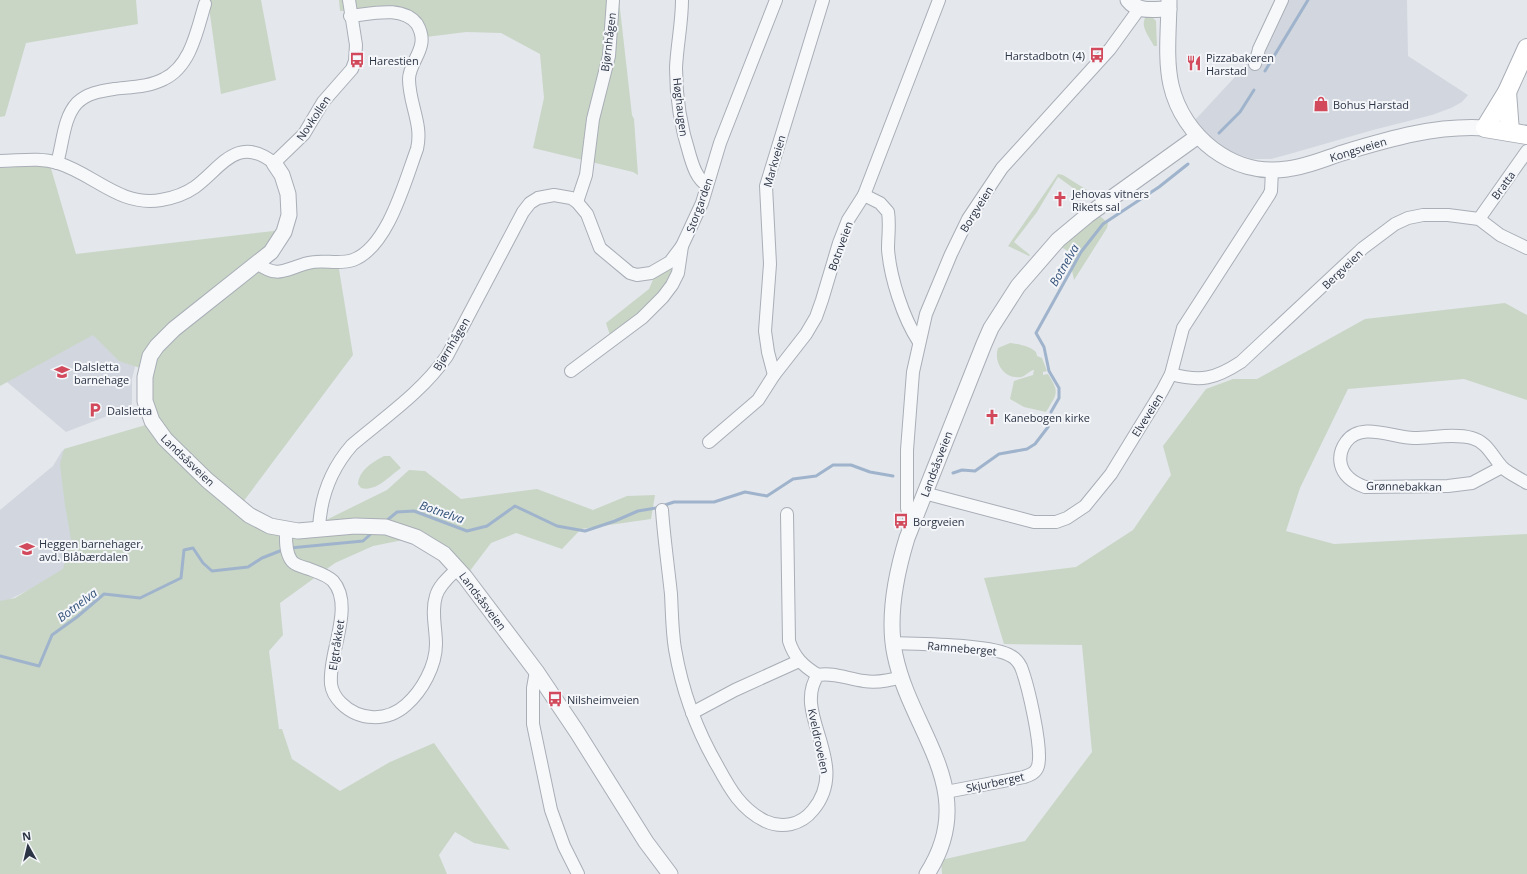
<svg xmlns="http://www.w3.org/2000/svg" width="1527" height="874" viewBox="0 0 1527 874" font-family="'Open Sans',sans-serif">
	<rect width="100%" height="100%" fill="#e4e7ec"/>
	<g fill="#d2d6de">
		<polygon points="1277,0 1407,0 1408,56 1468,95 1462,102 1451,108 1432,115 1373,130 1286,155 1271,159 1252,159 1229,151 1204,132 1195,120 1246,65"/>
		<polygon points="88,324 136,363 132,379 132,404 128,408 66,432 0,376"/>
		<polygon points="72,447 126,542 0,604 0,510 53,466 62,451"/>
	</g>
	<g fill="#c9d6c5">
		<polygon points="0,0 136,0 138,24 26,43 5,116 0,117"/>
		<polygon points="208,0 261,0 276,80 221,94"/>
		<polygon points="339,0 619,0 632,115 634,119 638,175 633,172 533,148 544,98 540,54 501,33 466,32 418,38 420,23 396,10 340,11"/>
		<path d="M1146,17H1152L1156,21L1157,46H1154C1150,38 1139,25 1146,17Z"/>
		<polygon points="50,165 76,254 282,230 248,267 338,263 353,355 243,502 286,529 324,525 326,520 387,490 409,470 425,471 461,499 537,489 593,510 627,496 655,495 651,519 581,529 562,549 516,533 491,543 466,576 413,538 373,546 335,563 280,603 283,635 269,651 279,729 282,729 292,759 340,791 390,762 434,743 510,850 474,843 455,832 439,855 447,874 0,874 0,601 15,598 63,569 71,539 65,505 60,464 64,449 149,424 141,412 146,370 119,361 93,335 0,386 0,168"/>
		<polygon points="1058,174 1063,175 1087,190 1085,192 1089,194 1090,192 1093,195 1088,199 1058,177 1037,212 1014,242 1030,255 1029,256 1008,246"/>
		<polygon points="1097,217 1101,217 1108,223 1107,228 1074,280 1068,251 1059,246"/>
		<polygon points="676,258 675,271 658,298 610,335 606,323 649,289 655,275"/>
		<polygon points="1505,303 1527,315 1527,400 1464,379 1348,389 1300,488 1286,531 1334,544 1527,534 1527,874 942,874 941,860 1025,841 1092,752 1082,645 1004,644 984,578 1076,567 1133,530 1171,475 1163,446 1206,389 1233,379 1257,379 1365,319"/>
		<path d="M1010,343C1019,344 1029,346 1036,352L1037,356L1042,358L1047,371L1043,372V375L1048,374C1060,393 1057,394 1046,412L1024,407L1010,399L1014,381L1033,375L1034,370C1030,370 1026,376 1021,377C1005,380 993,363 998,348Z"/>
		<path d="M384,456H390L401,468C389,476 377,492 361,488L358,484C359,470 373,462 384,456Z"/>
	</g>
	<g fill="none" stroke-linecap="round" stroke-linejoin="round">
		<g stroke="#9fb4cc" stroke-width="3">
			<polyline points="1265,71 1308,0"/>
			<polyline points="1219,133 1240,112 1254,90"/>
			<polyline points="1051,412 1059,398 1059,388 1049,371 1044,347 1036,333 1081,252 1103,224 1159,187 1188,164"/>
			<polyline points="953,473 962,470 975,471 999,454 1027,449 1035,444 1048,427"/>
			<polyline points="385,522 397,512 414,511 467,531 487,526 515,506 557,526 585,531 615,521 638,511 656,508 674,502 714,502 745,492 767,496 793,479 816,476 833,465 851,465 870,472 893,476"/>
			<polyline points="290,548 363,541 373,532"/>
			<polyline points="0,656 39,666 52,635 77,617 104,594 140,598 181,578 184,550 193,548 203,563 212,571 248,567 262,558 285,549"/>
		</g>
		<g stroke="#a9aeb7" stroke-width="14">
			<g id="minor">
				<path d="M682,0C682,23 677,45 676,68C676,98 681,128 690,156C693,166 697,179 707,185"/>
				<polyline points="1255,64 1259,49 1282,0"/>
				<path d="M0,161C19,161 39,157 58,163C94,174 120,207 161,200C173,198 185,194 195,187C221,168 237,134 274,163L304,134L323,102L352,69L355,61L356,45L349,0"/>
				<path d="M57,163C63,144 63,118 77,103C87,93 101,91 114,89C130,87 149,87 164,79C191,66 197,30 205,4"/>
				<path d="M864,195L880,203L888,212C890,224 888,236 888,249C890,277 903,318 919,342"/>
				<polyline points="577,202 586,175 593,119 609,56 613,0"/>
				<polyline points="1479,219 1527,151"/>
				<path d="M257,263C278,279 285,269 308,263C322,259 339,265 353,260C388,247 405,181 417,149C423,124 409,104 409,79C409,67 419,56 421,45C423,37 421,31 417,24C402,5 371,14 350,16"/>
				<polyline points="571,371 642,318 663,297 672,285 678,273 682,246 702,203 720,143 776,0"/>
				<path d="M1171,374C1201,382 1215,379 1241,362L1363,248L1395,224L1408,218L1423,215H1448L1479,219L1500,235L1527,248"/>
				<polyline points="774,375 768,352 765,331 770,264 766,186 823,0"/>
				<polyline points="709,442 758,400 774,375 806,334 816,317 822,300 839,243 848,220 864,195 939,0"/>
				<path d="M1502,467L1472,483L1448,486L1365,487C1354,483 1344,477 1341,465C1339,457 1341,449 1346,442C1361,421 1393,438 1414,438C1432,438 1454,433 1472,438C1487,442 1492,456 1502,467C1508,473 1519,478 1527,483"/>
				<polyline points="924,493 1034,522 1056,522 1067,518 1085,506 1111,474 1162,391 1171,374 1183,328 1269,195 1271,191 1272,170"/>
				<path d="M662,510C664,538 668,566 671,594C672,612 672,631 675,649C682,690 697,731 718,767C730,789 741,809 765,821C782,829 801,825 813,810C852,763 791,714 818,675C833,672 848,679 864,681C877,683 888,681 901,677"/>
				<path d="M787,514L789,641C794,657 803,666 818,675"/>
				<polyline points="911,526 907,508 907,450 913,372 926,314 951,254 968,219 1002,168 1110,49 1139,9"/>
				<path d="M286,530C286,539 285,551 291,560C294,565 303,567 309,569C317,572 327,575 333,581C348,598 340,626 336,645C333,658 330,672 331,684C332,692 336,698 341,703C359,721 387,722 406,705C422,691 436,666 436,644C436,628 431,611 436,596C439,585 450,576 458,568"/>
				<path d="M319,530C320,498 331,469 352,445C385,417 422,392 447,356L523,212L530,203L538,198L554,195L571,198L577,202L587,214L600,248L630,273L637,275L651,273L670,262L682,246"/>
				<path d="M893,643C917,644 993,644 1011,656C1015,658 1019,663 1021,667C1028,685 1043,749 1038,766C1036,773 1030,775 1024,777L946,792"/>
				<polyline points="536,671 533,688 533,724 551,810 564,846 578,874"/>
				<polyline points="692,713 735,690 799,661"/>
			</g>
		</g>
		<g stroke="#a9aeb7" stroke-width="17">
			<g id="tertiary">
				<path d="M1128,0C1138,13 1154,9 1169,9"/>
				<path d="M1169,0C1169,27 1165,58 1171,85C1183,137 1233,177 1287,169C1306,167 1324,159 1342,153C1389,139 1435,125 1485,128"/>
				<polyline points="274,163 282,175 288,194 289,215 284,232 271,252 174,329 157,346 150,356 145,377 145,401 152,421 165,439 207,480 249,515 270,526 298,531 355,526 386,527 416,537 444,554 465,577 536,671 577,732 646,842 670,874"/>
				<path d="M927,874C981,790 911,733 895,655C887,617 896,574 907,538L984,344L991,328L1018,286L1058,240L1088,215L1198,136"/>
			</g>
		</g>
		<g stroke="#a9aeb7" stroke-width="20">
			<g id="secondary">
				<polyline points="1527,48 1507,92 1485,128 1527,135"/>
				<polyline points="1507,92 1510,132"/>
			</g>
		</g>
		<use href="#minor" stroke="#f7f8fa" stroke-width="12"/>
		<use href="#tertiary" stroke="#f7f8fa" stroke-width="15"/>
		<use href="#secondary" stroke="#fff" stroke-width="18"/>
	</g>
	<defs>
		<g id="bus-bare" transform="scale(1.2)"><path d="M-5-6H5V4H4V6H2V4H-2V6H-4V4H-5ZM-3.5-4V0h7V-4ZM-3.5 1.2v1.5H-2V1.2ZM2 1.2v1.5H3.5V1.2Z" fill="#d1495b" stroke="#f4f6f9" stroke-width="2.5" paint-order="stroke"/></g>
		<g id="restaurant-bare" transform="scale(1.2)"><path d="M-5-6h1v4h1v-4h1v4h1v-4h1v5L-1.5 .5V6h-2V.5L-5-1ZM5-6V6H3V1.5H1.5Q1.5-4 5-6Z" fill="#d1495b" stroke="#f4f6f9" stroke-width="2.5" paint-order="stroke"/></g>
		<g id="shop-bare" transform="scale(1.2)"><path d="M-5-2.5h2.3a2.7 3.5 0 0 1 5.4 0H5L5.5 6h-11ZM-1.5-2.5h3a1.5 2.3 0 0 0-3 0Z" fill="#d1495b" stroke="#f4f6f9" stroke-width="2.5" paint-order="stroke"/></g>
		<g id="church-bare" transform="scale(1.2)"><path d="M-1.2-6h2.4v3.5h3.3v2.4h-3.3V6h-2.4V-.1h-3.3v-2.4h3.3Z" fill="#d1495b" stroke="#f4f6f9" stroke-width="2.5" paint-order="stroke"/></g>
		<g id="school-bare" transform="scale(1.2)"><path d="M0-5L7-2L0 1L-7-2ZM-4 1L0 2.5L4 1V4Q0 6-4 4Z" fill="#d1495b" stroke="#f4f6f9" stroke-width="2.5" paint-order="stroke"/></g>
		<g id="parking-bare" transform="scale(1.2)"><path d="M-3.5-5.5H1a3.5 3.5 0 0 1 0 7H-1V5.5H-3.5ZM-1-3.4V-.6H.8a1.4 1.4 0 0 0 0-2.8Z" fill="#d1495b" stroke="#f4f6f9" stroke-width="2.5" paint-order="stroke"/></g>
	</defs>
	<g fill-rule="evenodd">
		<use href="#bus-bare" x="1097" y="55"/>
		<use href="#bus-bare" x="357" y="60"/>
		<use href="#restaurant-bare" x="1194" y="63"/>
		<use href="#shop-bare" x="1321" y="104"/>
		<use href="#church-bare" x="1060" y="199"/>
		<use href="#school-bare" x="62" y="372"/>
		<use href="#parking-bare" x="95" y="410"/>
		<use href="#church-bare" x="992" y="417"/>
		<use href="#bus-bare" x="901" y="521"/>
		<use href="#school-bare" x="27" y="549"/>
		<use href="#bus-bare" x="555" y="699"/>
	</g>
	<g text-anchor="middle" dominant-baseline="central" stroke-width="4" stroke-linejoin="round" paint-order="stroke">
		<g font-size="11" fill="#2b3445" stroke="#f4f6f9">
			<text transform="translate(608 42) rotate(-83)">Bjørnhågen</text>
			<text transform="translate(681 107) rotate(83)">Høghaugen</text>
			<text transform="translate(313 118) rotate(-56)">Novkollen</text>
			<text transform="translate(1358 149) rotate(-17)">Kongsveien</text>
			<text transform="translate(774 161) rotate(-74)">Markveien</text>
			<text transform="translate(1503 185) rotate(-54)">Bratta</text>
			<text transform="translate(699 205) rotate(-70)">Storgarden</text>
			<text transform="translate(976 209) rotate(-58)">Borgveien</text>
			<text transform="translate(840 246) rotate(-70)">Botnveien</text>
			<text transform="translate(1342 269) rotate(-44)">Bergveien</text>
			<text transform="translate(451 344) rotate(-59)">Bjørnhågen</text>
			<text transform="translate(1147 415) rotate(-58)">Elveveien</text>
			<text transform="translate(188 460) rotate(44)">Landsåsveien</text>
			<text transform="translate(936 464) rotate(-69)">Landsåsveien</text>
			<text transform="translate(1404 486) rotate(1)">Grønnebakkan</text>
			<text transform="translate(483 601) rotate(53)">Landsåsveien</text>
			<text transform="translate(336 645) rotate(-81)">Elgtråkket</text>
			<text transform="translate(962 648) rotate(5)">Ramneberget</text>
			<text transform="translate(819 741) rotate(78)">Kveldroveien</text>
			<text transform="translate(995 782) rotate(-12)">Skjurberget</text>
		</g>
		<g font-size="11" fill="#2b3445" stroke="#f4f6f9" text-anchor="start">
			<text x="1085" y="55" text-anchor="end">Harstadbotn (4)</text>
			<text x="1206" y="57">Pizzabakeren<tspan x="1206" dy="13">Harstad</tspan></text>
			<text x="369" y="60">Harestien</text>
			<text x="1333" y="104">Bohus Harstad</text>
			<text x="1072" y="193">Jehovas vitners<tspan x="1072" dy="13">Rikets sal</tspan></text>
			<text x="74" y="366">Dalsletta<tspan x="74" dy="13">barnehage</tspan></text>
			<text x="107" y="410">Dalsletta</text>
			<text x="1004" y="417">Kanebogen kirke</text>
			<text x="913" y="521">Borgveien</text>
			<text x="39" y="543">Heggen barnehager,<tspan x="39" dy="13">avd. Blåbærdalen</tspan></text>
			<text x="567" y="699">Nilsheimveien</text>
		</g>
		<g font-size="12" font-style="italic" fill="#34527a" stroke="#f4f6f9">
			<text transform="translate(1064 265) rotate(-60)">Botnelva</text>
			<text transform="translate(442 512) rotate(19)">Botnelva</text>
			<text transform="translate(77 605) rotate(-37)">Botnelva</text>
		</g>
	</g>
	<g transform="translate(28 846) rotate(352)" stroke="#f4f6f9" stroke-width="3" paint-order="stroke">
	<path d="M0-3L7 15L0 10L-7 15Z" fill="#2b3445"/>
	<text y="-6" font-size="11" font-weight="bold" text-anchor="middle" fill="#2b3445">N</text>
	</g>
</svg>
